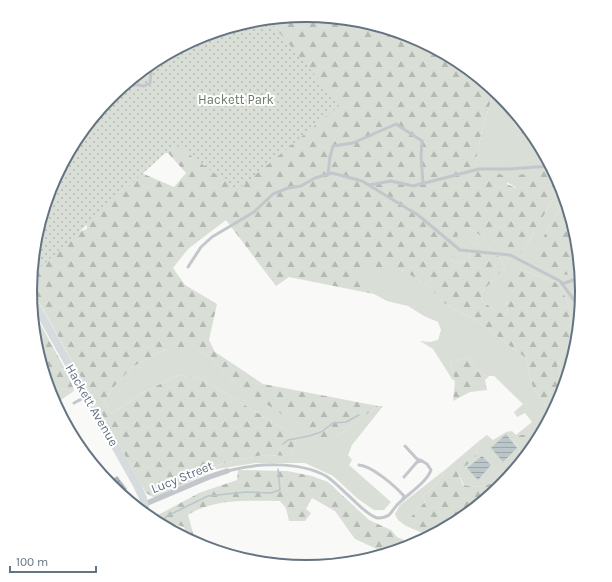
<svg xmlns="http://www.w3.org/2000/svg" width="612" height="582" viewBox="0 0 612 582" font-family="Karla,sans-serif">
	<defs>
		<pattern id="forest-firs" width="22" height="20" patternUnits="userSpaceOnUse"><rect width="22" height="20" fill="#d9ded6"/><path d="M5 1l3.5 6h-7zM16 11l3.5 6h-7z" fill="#b4b9b3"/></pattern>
		<pattern id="park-dots" width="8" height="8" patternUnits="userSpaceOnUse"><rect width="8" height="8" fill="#d9ded6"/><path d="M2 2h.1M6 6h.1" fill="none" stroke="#b4b9b3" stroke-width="1.8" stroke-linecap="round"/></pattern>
		<pattern id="water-rules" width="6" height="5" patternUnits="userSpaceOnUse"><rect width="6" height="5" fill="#bbc6cb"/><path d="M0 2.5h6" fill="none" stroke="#9ca5aa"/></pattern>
		<pattern id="building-cross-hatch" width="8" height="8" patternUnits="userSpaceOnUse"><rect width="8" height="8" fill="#a9b2b8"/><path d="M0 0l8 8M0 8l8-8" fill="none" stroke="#8d959b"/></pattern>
	</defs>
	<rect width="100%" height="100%" fill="#f9f9f7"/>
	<g fill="#d9ded6">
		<polygon points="494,91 522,134 533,135 536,138 553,171 519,175 517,188 475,164 482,130"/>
		<polygon points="561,185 565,198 544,236 530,256 575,274 579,263 582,291 577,345 564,387 557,365 571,339 570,309 560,284 519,269 506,300 508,314 497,312 482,301 481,293 505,267 493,249 470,241 469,261 452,263 454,252 443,216 474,231 501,249 524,250"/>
		<polygon points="355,270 401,270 425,283 444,303 477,321 526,358 533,388 552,413 537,441 532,435 513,439 520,450 515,468 501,486 497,482 479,487 464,485 457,471 475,460 479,441 487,435 493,440 506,432 512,431 516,435 532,422 525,413 517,417 514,412 523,404 494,376 489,376 485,380 468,358 450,362 455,381 452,379 433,349 420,341 430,342 438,340 441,330 438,322 424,316 408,306 387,301 374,294"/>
		<polygon points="166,349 197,349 212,359 235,383 333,439 378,406 383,406 352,445 348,455 352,460 349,465 391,502 384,510 374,510 358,499 333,476 305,463 255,463 217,469 156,497 153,497 183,483 223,463 263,455 290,456 297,437 200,378 179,375 142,393 111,414 104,402 111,390 132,367"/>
		<polygon points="48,387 74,391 55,404"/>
		<polygon points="446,469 437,484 423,496 425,502 410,518 425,531 445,526 444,528 434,534 425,534 406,526 398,520 395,514 400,505"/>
	</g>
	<g fill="url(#forest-firs)">
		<polygon points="306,15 360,20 412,36 460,62 501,96 533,135 522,134 494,91 482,130 475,164 507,177 507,184 516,188 518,175 550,170 553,171 561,185 524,250 511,262 500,249 474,231 444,217 458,233 452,263 469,261 470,241 493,249 505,267 481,293 482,301 497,312 508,314 506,300 507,274 519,269 560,284 570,309 571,339 557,365 564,387 561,397 552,413 533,388 526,358 477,321 444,303 425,283 401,270 356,270 374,294 289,277 276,286 226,220 188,249 173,268 185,285 217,304 209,340 215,352 263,384 378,406 333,439 323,442 235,383 212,359 197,349 166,349 132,367 111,390 104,402 111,414 142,393 179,375 200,378 297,437 290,456 263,455 223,463 183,483 153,497 146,493 30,286 35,243 37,246 87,229 87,189 130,168 174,187 186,173 168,153 125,154 77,137 165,55 201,36 252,20"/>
		<path d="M565,198C572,221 585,249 575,274L559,275L529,256L544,236Z"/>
		<polygon points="32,309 64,367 73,387 74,391 48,387 35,345"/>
		<polygon points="468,358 485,380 487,390 470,392 453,401 455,381 450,362"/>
		<polygon points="521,435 532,435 537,441 507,479 515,468 520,450 513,439"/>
		<polygon points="479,441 475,460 457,471 463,485 479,487 497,482 501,486 477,506 464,510 445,526 425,531 410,524 410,518 425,502 423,496 437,484 446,469"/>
		<path d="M238,470L287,471L312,476L328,482L369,520L391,530L397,537L412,543L417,540L420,542L411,546L391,552L379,550L355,539L335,511L312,498L306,509L311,513L305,521H289L286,508L280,501C250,501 214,498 188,515L195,540L188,539L184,527L173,524L166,528L153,521L156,516L199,493L237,480Z"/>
	</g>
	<polygon fill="url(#park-dots)" points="268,19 340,105 237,190 175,144 32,275 35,237 51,185 77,137 111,96 153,61 201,36 252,20"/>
	<g fill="url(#water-rules)">
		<polygon points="506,434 517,448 503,462 491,448"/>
		<polygon points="482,456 491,465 478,480 467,468"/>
	</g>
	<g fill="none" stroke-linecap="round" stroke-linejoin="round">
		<g stroke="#bbc6cb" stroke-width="1.5">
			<polyline points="283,444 288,440 309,436 321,432 333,423 346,422 359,415"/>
			<polyline points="159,524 167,516 208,496 246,492 271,493 280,490 278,469"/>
		</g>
	</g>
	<polygon fill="url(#building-cross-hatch)" stroke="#dbdbd9" points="117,476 127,489 122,492 113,479"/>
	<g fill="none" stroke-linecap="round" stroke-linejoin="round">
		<polyline stroke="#bbbec1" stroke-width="1" stroke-dasharray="2 2" stroke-linecap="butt" points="411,36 423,42"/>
		<g stroke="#c3c7cb" stroke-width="3">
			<polyline points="126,83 144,86 150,83 151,72 148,66"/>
			<polyline points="328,174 330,157 333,146 353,143 396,124 422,141 421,157 423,183"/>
			<polyline points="369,185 391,181 413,186 479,169 507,169 551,166"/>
			<polyline points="188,267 201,247 212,237 254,212 273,194 288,188 301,186 315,178 332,173 362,181 418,215 460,250 510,255 560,281 580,308"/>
			<polyline points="562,284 581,277"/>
			<polyline points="74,403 87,396"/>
			<polyline points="405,446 417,459 422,461"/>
			<path d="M359,465C372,466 395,486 404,496L403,499"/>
			<path d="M227,471C256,463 299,461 326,476C334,481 342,490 349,496C356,502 369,517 378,518C382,518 386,517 389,515C393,511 395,506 399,503C408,494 427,482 431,470L427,464L422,461L417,462L404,477"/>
		</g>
		<polyline stroke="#c3c7cb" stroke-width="5.5" points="145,504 209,477 227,471"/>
		<polyline stroke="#d6dbde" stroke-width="8" points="31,297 137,485 143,498 146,515"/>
	</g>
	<g text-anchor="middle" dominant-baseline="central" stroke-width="4" stroke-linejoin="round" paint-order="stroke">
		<g font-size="13" fill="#667a64" stroke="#fff">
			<text x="236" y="99">Hackett Park</text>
		</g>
		<g font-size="13" fill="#657482" stroke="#fff">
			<text transform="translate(92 405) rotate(60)">Hackett Avenue</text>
			<text transform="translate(182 477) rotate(-22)">Lucy Street</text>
		</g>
	</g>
	<path d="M0 0H612V582H0ZM37 291a269 269 0 1 1 538 0a269 269 0 1 1-538 0Z" fill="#fff" fill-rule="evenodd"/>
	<path fill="none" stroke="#657482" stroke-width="2" d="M37 291a269 269 0 1 1 538 0a269 269 0 1 1-538 0Z"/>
	<path d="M10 566v6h86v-6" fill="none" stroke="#657482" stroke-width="2"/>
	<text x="16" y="566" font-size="12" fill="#657482" stroke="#ffffff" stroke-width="3" paint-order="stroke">100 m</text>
</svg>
